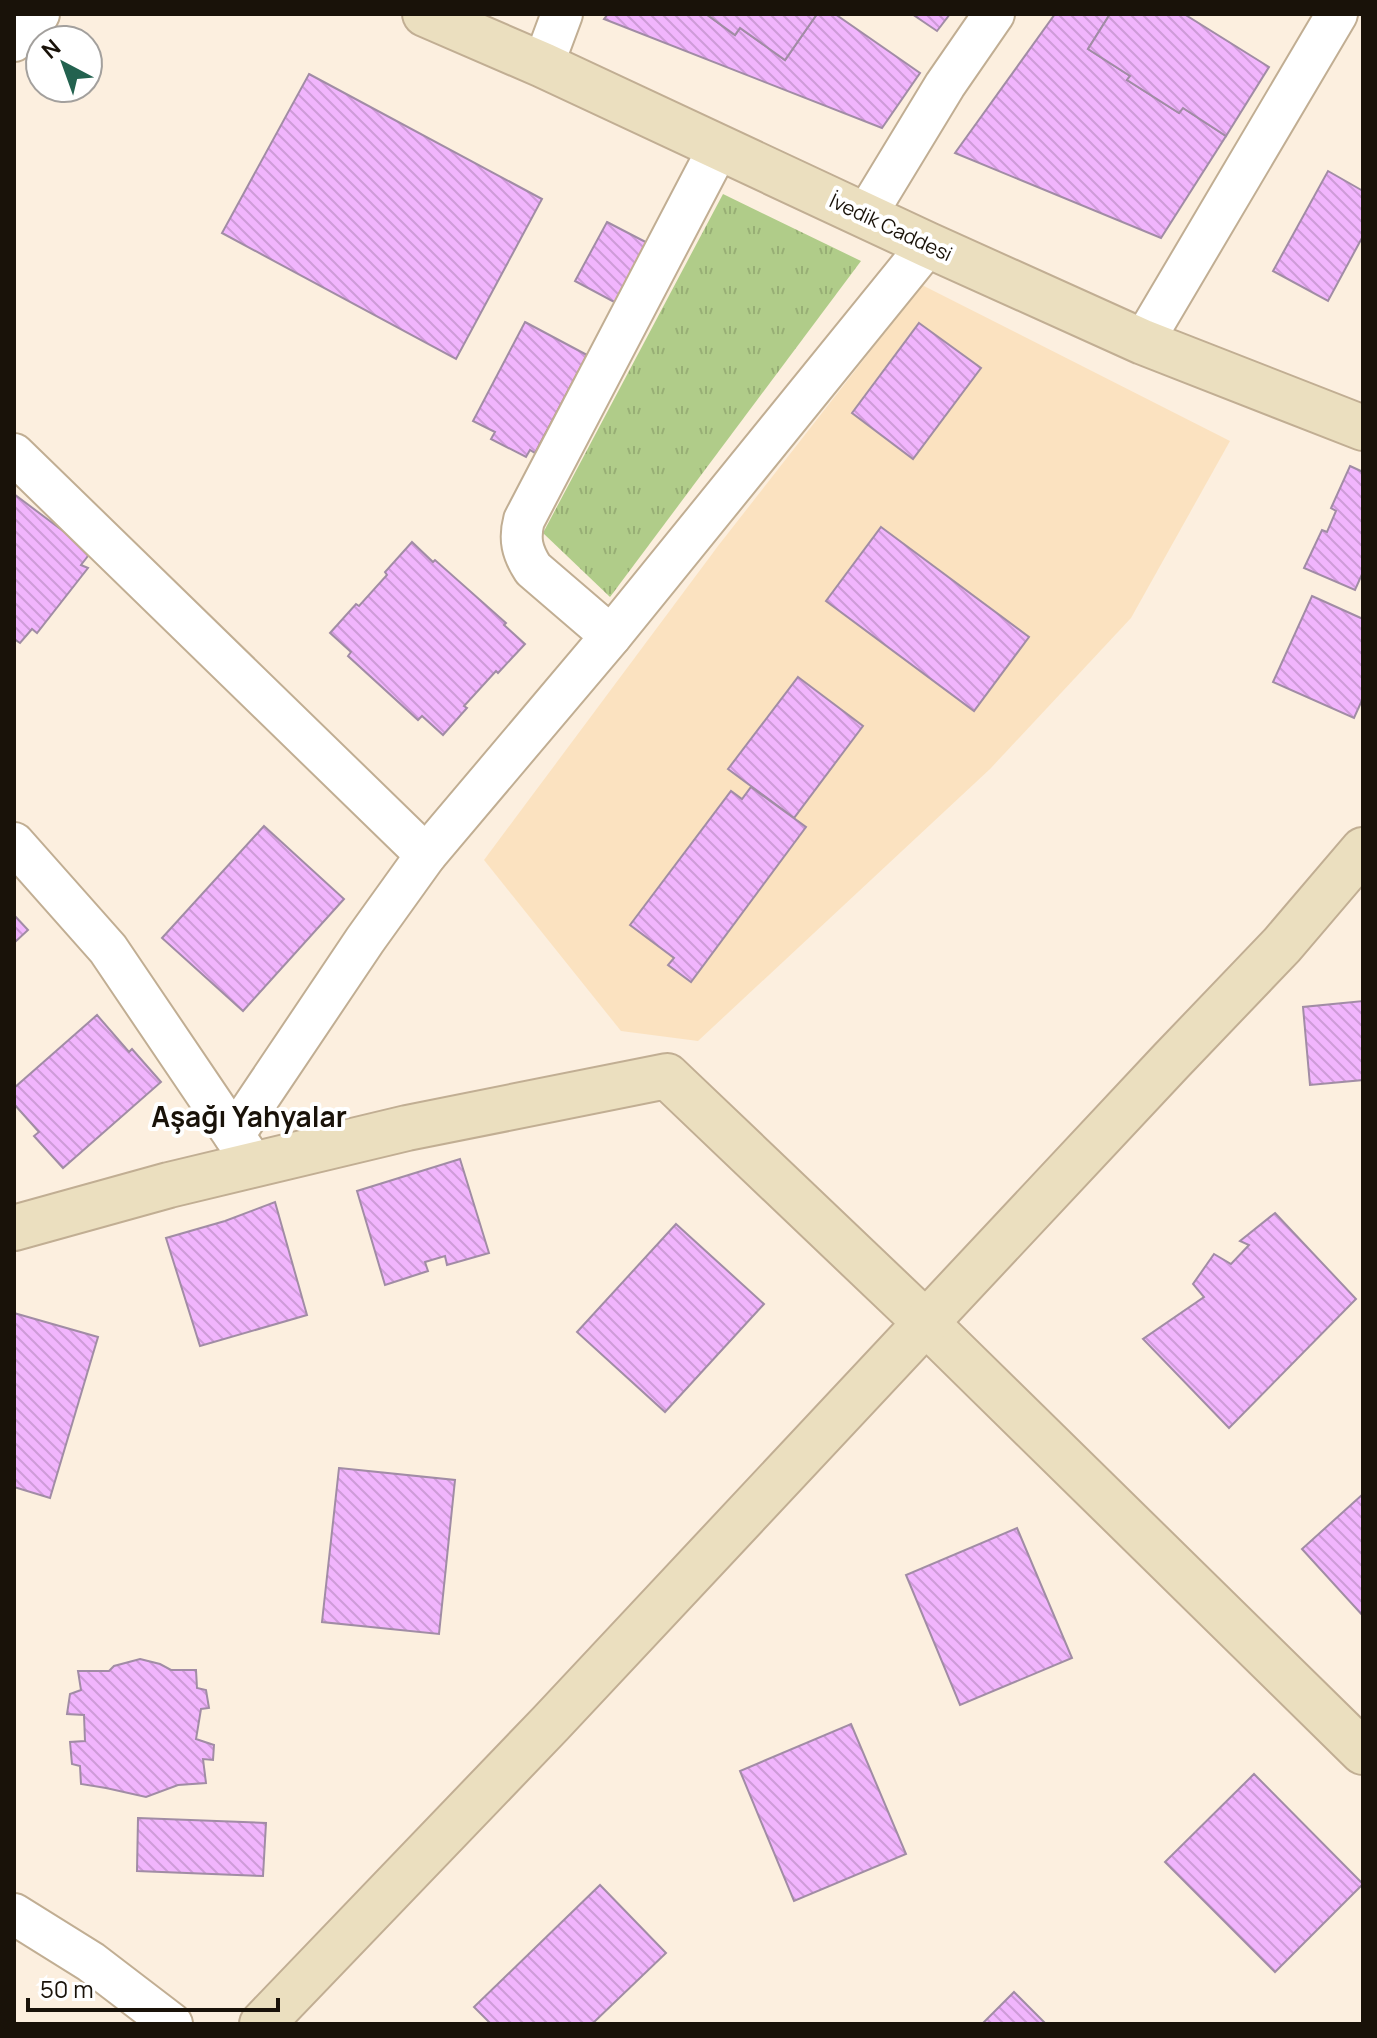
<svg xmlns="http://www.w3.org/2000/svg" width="1377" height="2038" viewBox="0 0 1377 2038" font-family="Manrope,sans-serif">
	<defs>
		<pattern id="grass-tufts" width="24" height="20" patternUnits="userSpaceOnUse" patternTransform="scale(2)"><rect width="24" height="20" fill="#b0cc89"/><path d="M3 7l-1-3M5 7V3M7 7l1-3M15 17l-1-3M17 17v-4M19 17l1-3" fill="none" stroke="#97ae75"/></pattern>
		<pattern id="building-back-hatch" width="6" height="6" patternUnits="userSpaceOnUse" patternTransform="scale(2)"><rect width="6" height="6" fill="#f1b5fd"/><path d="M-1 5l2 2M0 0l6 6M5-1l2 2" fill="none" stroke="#ce9bd8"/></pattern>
	</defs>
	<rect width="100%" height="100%" fill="#fcefdf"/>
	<polygon fill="#fbe2c0" points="922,285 1230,441 1131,618 990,769 698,1041 621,1031 484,860 718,546"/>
	<polygon fill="url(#grass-tufts)" points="723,194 861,261 610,597 543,533"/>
	<g fill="url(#building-back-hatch)" stroke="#a18ca5" stroke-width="2">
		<polygon points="608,14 706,14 735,35 740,28 785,60 817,14 835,14 920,73 882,128 604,19"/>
		<polygon points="706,14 817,14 785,60 740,28 735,35"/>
		<polygon points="912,14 950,14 937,31"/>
		<polygon points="1055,14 1110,14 1088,49 1130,76 1127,80 1179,113 1183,108 1226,136 1161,238 955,153"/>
		<polygon points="1110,14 1184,14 1269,67 1226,136 1183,108 1179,113 1127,80 1130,76 1088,49"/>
		<polygon points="309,74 542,199 456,359 222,233"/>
		<polygon points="1328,171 1363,191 1363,236 1328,301 1273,271"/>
		<polygon points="607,222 661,250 629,310 575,281"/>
		<polygon points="525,322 587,355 535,453 530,450 526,457 491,439 495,432 473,421"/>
		<polygon points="919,323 981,368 913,459 852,413"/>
		<polygon points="1350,466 1363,472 1363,572 1355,590 1304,568 1322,530 1327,532 1336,511 1331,508"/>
		<polygon points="14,494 91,552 81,565 88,568 37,633 32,629 20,643 14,639"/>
		<polygon points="881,527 1029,637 974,711 826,601"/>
		<polygon points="412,542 433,562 435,560 506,623 504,625 525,644 498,673 496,671 464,706 467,708 443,735 422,716 418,720 348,656 351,652 330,633 356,604 359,606 387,575 385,572"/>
		<polygon points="1312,596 1363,619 1363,698 1354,718 1273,682"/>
		<polygon points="798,677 863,726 794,818 728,769"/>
		<polygon points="751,787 806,827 691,982 668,965 674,958 630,925 731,791 742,799"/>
		<polygon points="264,826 344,899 243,1011 162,938"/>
		<polygon points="14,915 28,930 14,943"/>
		<polygon points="1363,1001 1363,1080 1310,1085 1303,1007"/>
		<polygon points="97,1015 129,1052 132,1049 161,1082 63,1168 34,1136 39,1132 14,1104 14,1088"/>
		<polygon points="460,1159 489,1253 447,1265 445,1256 425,1262 428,1271 385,1285 357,1191"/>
		<polygon points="275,1202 307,1315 200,1346 166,1238 225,1221"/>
		<polygon points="1275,1213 1356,1299 1229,1428 1143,1339 1204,1297 1193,1284 1214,1254 1231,1264 1249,1245 1240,1241"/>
		<polygon points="676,1224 764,1304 665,1412 577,1332"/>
		<polygon points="14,1313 98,1337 50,1498 14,1487"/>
		<polygon points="339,1468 455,1480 439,1634 322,1622"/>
		<polygon points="1363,1494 1363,1616 1302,1549"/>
		<polygon points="1017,1528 1072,1658 960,1705 906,1575"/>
		<polygon points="140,1659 160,1664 171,1670 196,1670 197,1688 206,1690 209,1708 201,1709 196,1739 214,1745 213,1760 203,1759 206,1783 178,1785 146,1797 106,1788 81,1784 80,1766 72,1764 70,1742 85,1741 84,1715 67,1714 70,1694 81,1690 78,1671 109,1671 114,1666"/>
		<polygon points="851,1724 906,1854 794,1901 740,1771"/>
		<polygon points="1254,1774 1363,1884 1275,1972 1165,1862"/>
		<polygon points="138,1818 266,1823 263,1876 137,1871"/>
		<polygon points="600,1885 666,1953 592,2024 491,2024 474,2007"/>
		<polygon points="1014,1992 1046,2024 982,2024"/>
	</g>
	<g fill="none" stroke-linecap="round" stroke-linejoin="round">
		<g stroke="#c1ae93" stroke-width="44">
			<g id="street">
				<polyline points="14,41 39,14"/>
				<polyline points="543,65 562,14"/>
				<polyline points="866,215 945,85 994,14"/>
				<polyline points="1143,342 1337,14"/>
				<polyline points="14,454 426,855"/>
				<path d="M611,636L533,569C522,552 519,539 524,520L719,147"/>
				<polyline points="14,843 108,949 248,1156"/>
				<polyline points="234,1135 365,940 426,855 611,636 928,245"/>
				<polyline points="14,1914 91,1962 172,2024"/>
			</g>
		</g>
		<g stroke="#c1ae93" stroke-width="48">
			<g id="secondary">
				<polyline points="425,14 543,65 928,245 1143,342 1363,428"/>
				<polyline points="14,1228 169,1185 407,1128 667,1076 925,1322 1363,1752"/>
				<polyline points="262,2024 550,1724 1171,1061 1282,945 1363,850"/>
			</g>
		</g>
		<use href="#street" stroke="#fff" stroke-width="40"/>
		<use href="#secondary" stroke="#ebdfbf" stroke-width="44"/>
	</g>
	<g text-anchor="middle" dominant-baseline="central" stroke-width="8" stroke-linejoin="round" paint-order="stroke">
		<g font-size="20" fill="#191209" stroke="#fff">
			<text transform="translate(891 227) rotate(25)">İvedik Caddesi</text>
		</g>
		<g font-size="28" font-weight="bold" fill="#191209" stroke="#fff">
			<text x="249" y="1116">Aşağı Yahyalar</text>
		</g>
	</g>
	<rect width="1377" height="2038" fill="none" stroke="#191209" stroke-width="32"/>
	<g transform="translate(64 64) rotate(319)"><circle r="38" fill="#ffffff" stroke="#a3a09d" stroke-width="2"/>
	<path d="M0-6L14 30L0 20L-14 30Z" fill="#23624f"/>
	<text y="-12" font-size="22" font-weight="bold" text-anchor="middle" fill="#191209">N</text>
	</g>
	<path d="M28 1998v12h250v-12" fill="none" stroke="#191209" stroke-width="4"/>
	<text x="40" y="1998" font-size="24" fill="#191209" stroke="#ffffff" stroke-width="6" paint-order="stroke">50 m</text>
</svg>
